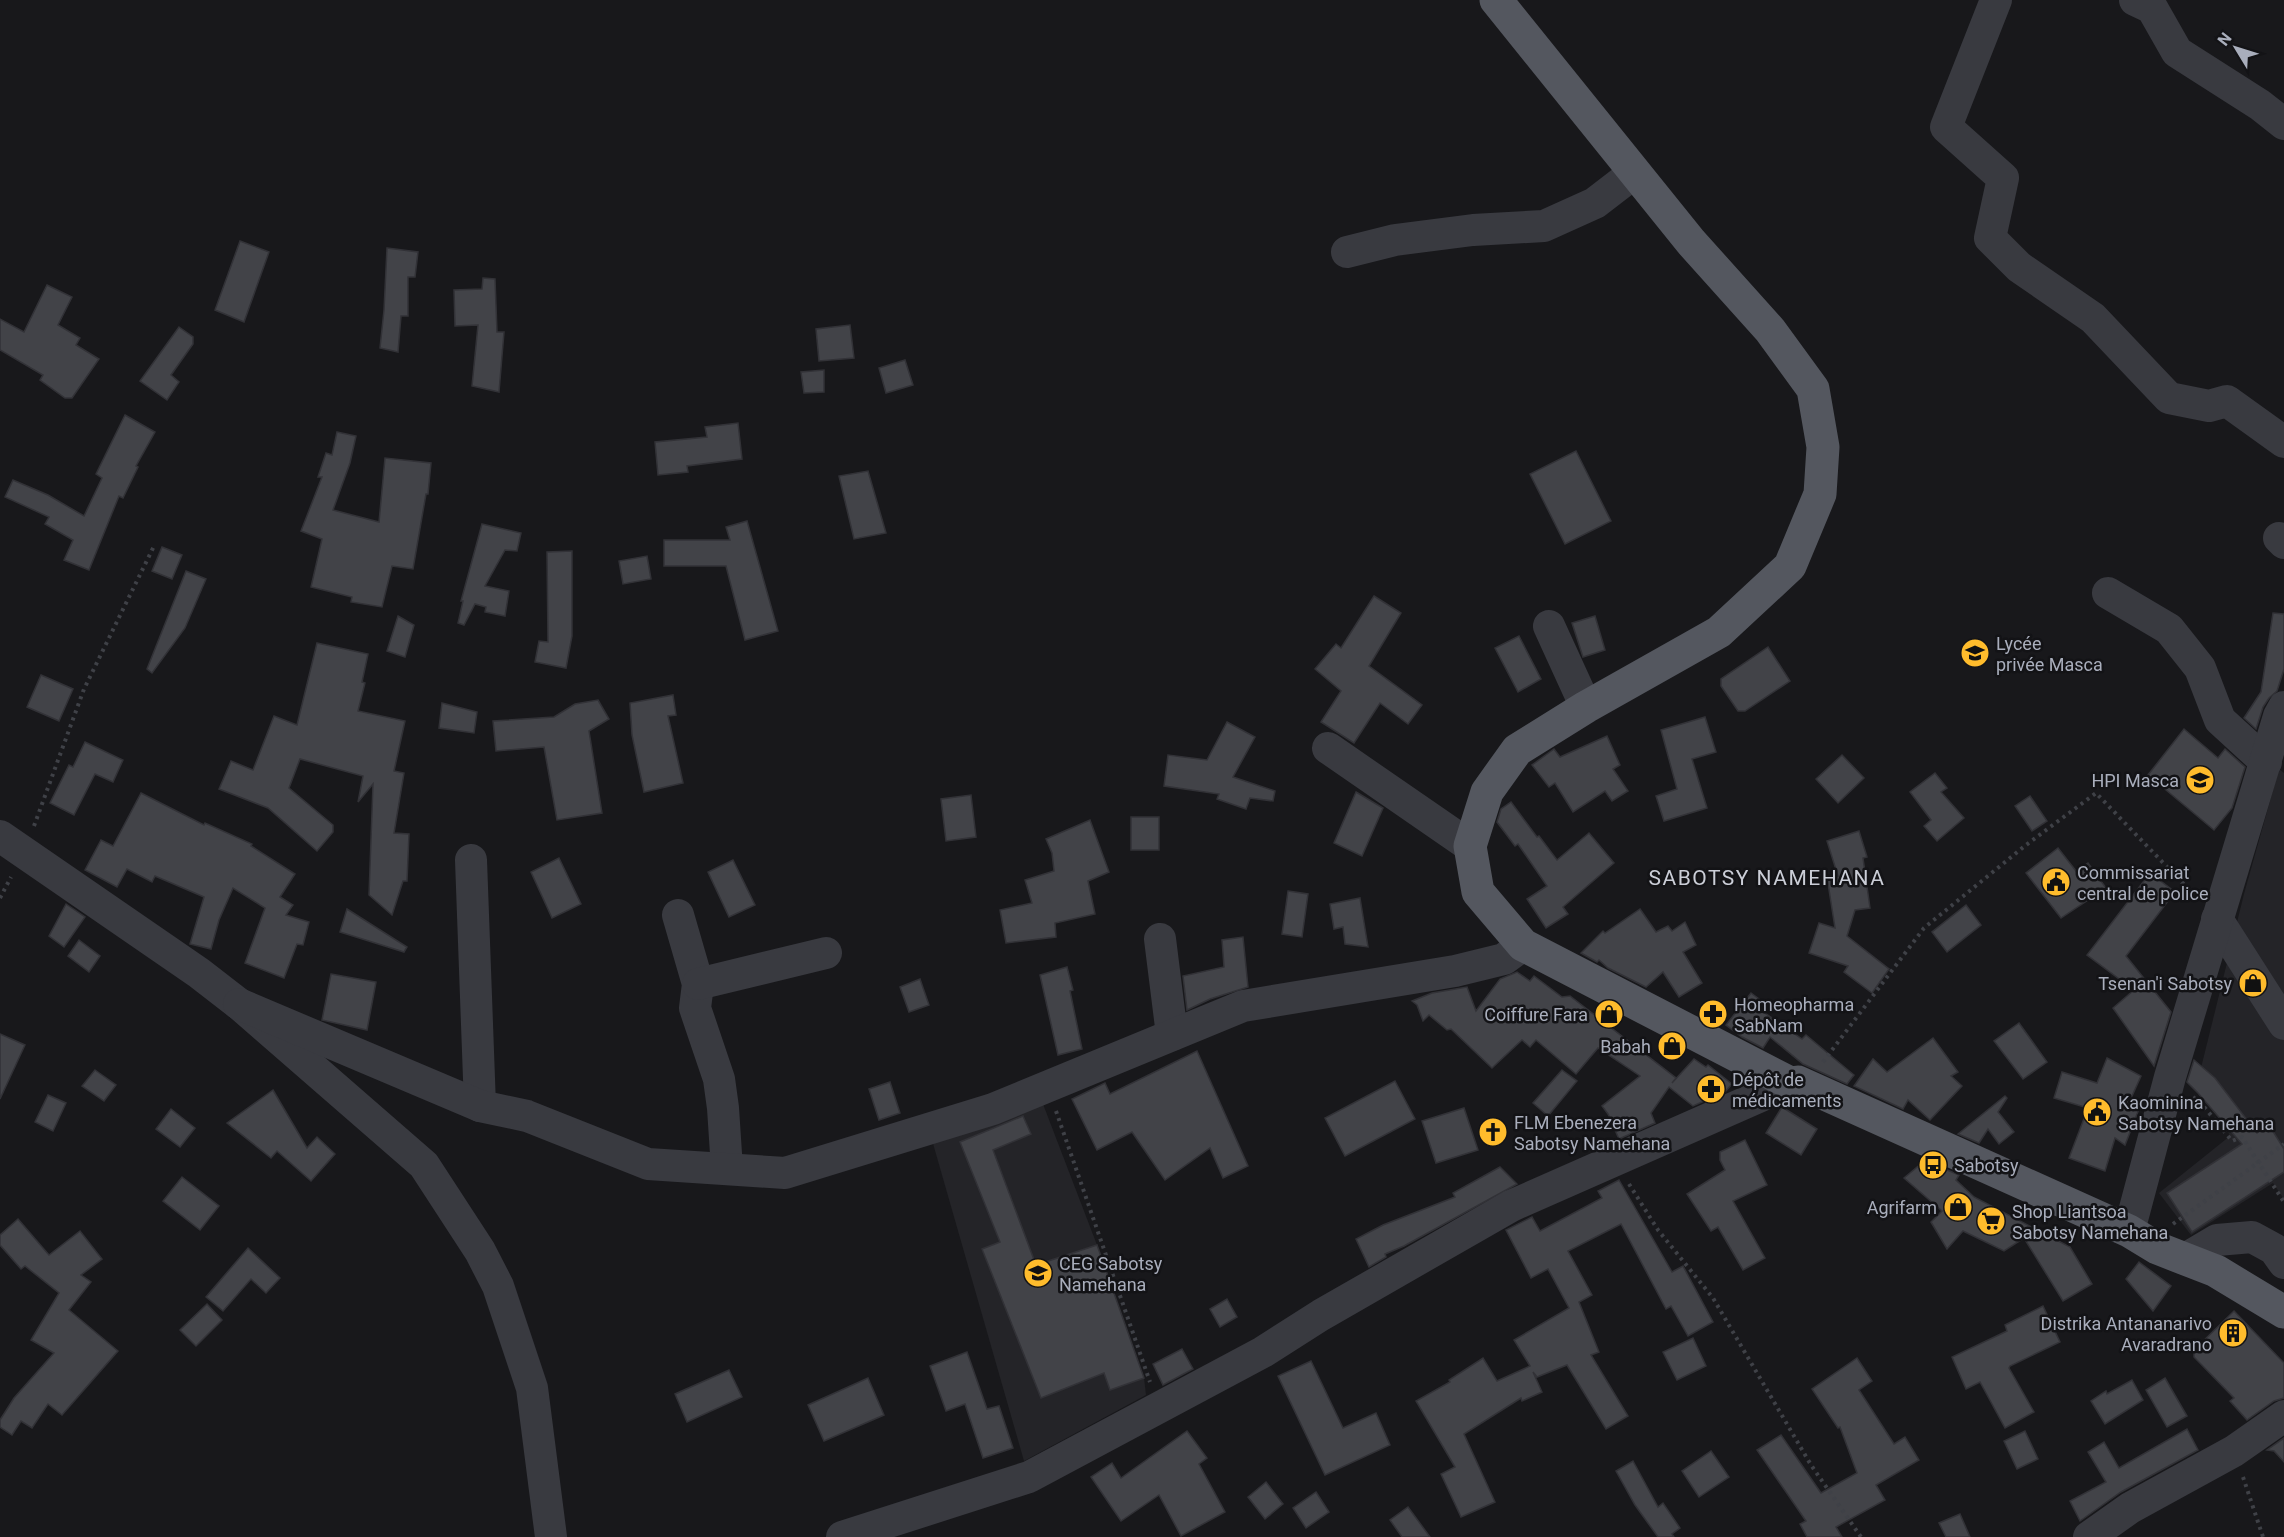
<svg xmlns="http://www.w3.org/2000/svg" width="2284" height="1537" viewBox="0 0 2284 1537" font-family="Roboto,sans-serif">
	<rect width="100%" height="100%" fill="#18181b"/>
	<g fill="#242428">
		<polygon points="2279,769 2284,773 2284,1199 2273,1183 2191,1235 2159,1193 2230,1136 2200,1072 2244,894"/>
		<polygon points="1038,1091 1097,1245 1144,1378 1146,1395 1024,1461 932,1140"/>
	</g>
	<g fill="#424348" stroke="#323237" stroke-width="1.5">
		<polygon points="240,241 269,252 244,322 215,310"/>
		<polygon points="387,248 418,252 415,277 408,277 408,316 401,316 398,352 380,348 384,310"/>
		<polygon points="483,278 495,279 497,332 504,332 499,392 472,386 478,325 455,326 454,290 482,289"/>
		<polygon points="47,285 72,297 58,325 80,338 76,345 99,359 72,398 65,398 40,380 43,375 0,350 0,319 24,332"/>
		<polygon points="850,325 854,358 819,361 816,329"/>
		<polygon points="179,327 193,337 193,344 171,375 179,382 167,400 140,381"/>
		<polygon points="905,360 913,385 886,393 879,368"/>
		<polygon points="824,370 824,392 804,393 801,372"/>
		<polygon points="125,415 155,432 136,466 138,467 123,498 119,496 89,570 64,560 73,540 45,524 49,517 5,497 13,480 48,495 84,516 102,478 96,474"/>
		<polygon points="738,423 742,459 687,466 688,472 658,475 655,442 707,437 705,427"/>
		<polygon points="337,432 356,436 350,463 333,510 379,522 385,458 431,463 428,494 426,494 413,569 392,566 382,607 351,602 352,597 311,587 322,539 301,531 322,477 318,477 326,453 332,455"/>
		<polygon points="1576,451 1611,521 1565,544 1530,474"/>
		<polygon points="868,471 886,533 854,539 839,476"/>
		<polygon points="747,521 778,631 745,640 726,566 664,566 664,540 730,540 726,527"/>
		<polygon points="482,524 521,533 517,551 505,550 485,586 509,591 505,616 485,612 486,607 475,604 464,625 458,623 463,601 461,601"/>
		<polygon points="162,547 182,555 172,579 152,571"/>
		<polygon points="572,551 572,636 566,668 535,662 539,641 548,642 547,552"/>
		<polygon points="647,556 651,579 623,584 619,561"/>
		<polygon points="186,571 206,579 185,628 152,673 147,669"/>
		<polygon points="1374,596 1401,613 1369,666 1422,705 1408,724 1380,703 1354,743 1321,722 1341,691 1315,669 1336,644 1341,648"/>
		<polygon points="2273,613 2284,614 2284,669 2277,691 2269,698 2263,707 2256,729 2244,718 2261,692"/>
		<polygon points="398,616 414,625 405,657 387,651"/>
		<polygon points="1595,616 1605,650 1583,657 1572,623"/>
		<polygon points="1519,636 1541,679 1518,692 1495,648"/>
		<polygon points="317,643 368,654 362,682 365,683 358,711 405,721 394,771 404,773 394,833 409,834 407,881 403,881 392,915 369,895 373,784 358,802 363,776 300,759 289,788 333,825 333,832 317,851 268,808 219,789 231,761 253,770 274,716 297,725"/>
		<polygon points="1768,647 1790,681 1745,711 1738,711 1721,686 1721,679"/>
		<polygon points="41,675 73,689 59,721 27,707"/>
		<polygon points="673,695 676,715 668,716 683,783 644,792 632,735 630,703"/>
		<polygon points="598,700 609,719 589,731 602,813 557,820 544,747 496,751 493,721 554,717 575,704"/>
		<polygon points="442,703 477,712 474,733 439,728"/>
		<polygon points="1705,717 1716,752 1692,759 1707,808 1664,821 1656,796 1677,789 1661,730"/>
		<polygon points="1227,722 1255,737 1233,777 1275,791 1273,801 1250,798 1246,809 1217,799 1219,794 1164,786 1168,755 1207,760"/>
		<polygon points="2184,729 2218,758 2225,749 2245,767 2232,808 2214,830 2148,775"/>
		<polygon points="1607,736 1620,765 1613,769 1628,791 1612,801 1605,791 1573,812 1555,783 1549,787 1532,765 1554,749 1560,757"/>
		<polygon points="85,742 123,760 113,782 95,774 74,815 50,803 69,765 73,767"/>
		<polygon points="1842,755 1864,778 1838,803 1816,779"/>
		<polygon points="1935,773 1947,788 1941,792 1964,818 1937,841 1924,826 1931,820 1910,792"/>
		<polygon points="1356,792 1383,808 1362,856 1334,843"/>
		<polygon points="141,793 204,825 205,823 252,844 251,846 295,874 280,897 293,905 286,915 309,922 303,945 297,944 284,978 245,963 265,908 233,888 219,920 211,949 190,944 204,897 155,876 152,882 127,869 117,887 85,870 101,840 113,846"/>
		<polygon points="971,795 976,837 946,841 941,799"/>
		<polygon points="2030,796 2047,821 2032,831 2015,806"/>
		<polygon points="1511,802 1537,837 1539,836 1557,860 1589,833 1614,863 1563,907 1568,914 1546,928 1527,899 1547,886 1518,844 1515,846 1497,822 1501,809"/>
		<rect x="1131" y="817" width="28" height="33"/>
		<polygon points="1090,820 1109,872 1088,881 1095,914 1055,923 1056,937 1006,943 1000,910 1032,903 1025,880 1054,871 1052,853 1046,839"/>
		<polygon points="1859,831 1867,857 1863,858 1870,908 1855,910 1847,936 1889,969 1872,993 1844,972 1848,966 1809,953 1819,923 1835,928 1827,877 1838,876 1827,841"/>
		<polygon points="2058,848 2076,871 2088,863 2106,888 2061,918 2026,873"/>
		<polygon points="559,858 581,904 552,918 531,872"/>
		<polygon points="733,860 755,905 729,917 708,872"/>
		<polygon points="2150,873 2175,892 2126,956 2171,1012 2154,1066 2113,1008 2134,990 2087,955"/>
		<polygon points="1288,891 1308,894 1302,937 1282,934"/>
		<polygon points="1360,898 1368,947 1345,944 1343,927 1334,929 1330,904"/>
		<polygon points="66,904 85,917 64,947 49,936"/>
		<polygon points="1966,905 1981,925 1947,952 1932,932"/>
		<polygon points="347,909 407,947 404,952 340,932"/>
		<polygon points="1640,909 1656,932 1668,926 1672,931 1685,922 1696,945 1683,952 1702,983 1679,997 1663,972 1646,987 1608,968 1599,960 1597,962 1581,953 1603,931 1605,933"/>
		<polygon points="1243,937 1248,987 1210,999 1187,1010 1183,976 1224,967 1222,940"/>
		<polygon points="79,940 100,956 89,972 68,956"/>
		<polygon points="1067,967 1073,990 1070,991 1082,1049 1058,1055 1040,975"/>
		<polygon points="1517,972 1530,981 1534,976 1562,997 1570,996 1676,1078 1672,1083 1694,1059 1706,1067 1708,1065 1732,1084 1725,1092 1693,1106 1669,1087 1651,1113 1655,1123 1619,1139 1608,1114 1602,1106 1640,1076 1598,1048 1576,1074 1536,1040 1530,1047 1522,1040 1492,1068 1451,1029 1447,1030 1429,1015 1423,1021 1417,1005 1412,1001 1432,993 1467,987 1476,1011 1500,979"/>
		<polygon points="331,974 376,982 367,1030 322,1020"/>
		<polygon points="920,979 929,1005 909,1012 900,987"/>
		<polygon points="1751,993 1767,1005 1762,1011 1802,1039 1806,1035 1854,1075 1847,1084 1803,1064 1770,1037 1763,1048 1742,1037 1726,1025"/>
		<polygon points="2019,1023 2047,1062 2023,1079 1994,1041"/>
		<polygon points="0,1034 25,1045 0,1099"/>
		<polygon points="1933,1038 1958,1072 1951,1076 1962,1086 1930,1120 1908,1100 1903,1109 1854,1086 1873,1059 1887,1072"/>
		<polygon points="1197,1051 1248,1166 1223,1178 1210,1148 1165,1180 1132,1132 1097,1150 1072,1099 1105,1083 1110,1094"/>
		<polygon points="2107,1058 2141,1076 2128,1105 2139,1109 2125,1145 2115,1138 2105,1171 2069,1158 2088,1108 2054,1098 2062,1072 2097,1083"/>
		<polygon points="2194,1060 2215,1078 2257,1133 2269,1125 2284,1149 2284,1172 2192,1232 2167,1193 2242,1144 2198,1093 2187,1082"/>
		<polygon points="95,1070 116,1085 104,1101 82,1086"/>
		<polygon points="1562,1070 1577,1081 1548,1116 1533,1103"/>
		<polygon points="1395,1081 1415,1119 1345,1156 1325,1118"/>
		<polygon points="890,1082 900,1113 879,1120 869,1089"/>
		<polygon points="273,1090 307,1148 317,1137 335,1154 311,1181 277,1151 271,1158 227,1123"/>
		<polygon points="48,1095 66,1103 53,1131 35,1122"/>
		<polygon points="2005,1096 2007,1098 1998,1112 2014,1132 1999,1144 1988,1129 1979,1143 1958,1134"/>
		<polygon points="1782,1107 1817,1129 1801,1155 1766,1133"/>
		<polygon points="1464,1108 1478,1150 1436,1163 1422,1121"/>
		<polygon points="171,1109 195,1128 180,1147 156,1129"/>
		<polygon points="1023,1116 1031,1134 993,1150 1036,1265 1097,1245 1144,1378 1110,1390 1104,1373 1041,1398 982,1249 1000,1242 960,1142"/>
		<polygon points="1745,1140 1767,1185 1733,1201 1765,1258 1743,1270 1718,1227 1711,1231 1687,1194 1725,1170 1720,1160 1720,1152"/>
		<polygon points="1922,1163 1927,1167 1931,1163 1959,1175 1956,1180 1974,1197 2070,1247 2092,1284 2063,1301 2024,1238 2004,1251 1963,1231 1947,1249 1931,1222 1942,1211 1904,1178"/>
		<polygon points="1500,1167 1517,1184 1404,1246 1385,1254 1386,1257 1369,1267 1356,1239 1383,1225 1455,1197 1453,1193"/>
		<polygon points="182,1177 219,1206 200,1230 163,1201"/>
		<polygon points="1619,1180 1672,1272 1683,1266 1713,1322 1688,1336 1671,1306 1666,1309 1621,1224 1568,1251 1592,1295 1579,1302 1599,1352 1591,1355 1628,1416 1606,1429 1567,1365 1537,1377 1533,1372 1542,1392 1522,1401 1521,1398 1464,1434 1495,1502 1461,1517 1441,1474 1455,1467 1416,1401 1450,1382 1449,1380 1483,1358 1497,1381 1530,1366 1514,1340 1569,1308 1548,1269 1531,1278 1506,1230 1532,1217 1540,1231 1602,1198 1598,1191"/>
		<polygon points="18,1219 49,1255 80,1231 102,1259 81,1275 91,1282 69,1310 118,1351 62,1415 48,1404 32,1428 21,1421 12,1435 0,1427 0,1420 14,1398 54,1353 31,1340 59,1293 25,1266 21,1269 0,1245 0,1235"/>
		<polygon points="248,1248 280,1278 266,1293 251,1279 223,1311 206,1297"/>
		<polygon points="2139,1262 2171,1286 2153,1311 2126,1279"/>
		<polygon points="1227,1299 1237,1317 1220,1327 1210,1309"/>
		<polygon points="207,1304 222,1320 196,1346 180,1330"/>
		<polygon points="2043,1306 2060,1342 2010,1366 2009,1368 2034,1412 2005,1428 1980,1382 1966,1389 1952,1357 2007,1331 2005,1325"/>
		<polygon points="2234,1311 2284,1363 2284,1398 2274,1401 2247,1420 2230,1401 2234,1398 2194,1357 2194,1350"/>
		<polygon points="1693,1338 1706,1366 1677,1380 1663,1352"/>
		<polygon points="1182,1349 1193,1369 1163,1385 1153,1364"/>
		<polygon points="967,1352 987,1409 999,1406 1013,1448 983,1458 965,1404 946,1411 930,1366"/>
		<polygon points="1857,1358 1872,1381 1859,1390 1894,1444 1905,1437 1919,1460 1876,1485 1885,1500 1836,1527 1842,1537 1807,1537 1800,1524 1806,1521 1757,1450 1781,1435 1821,1493 1857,1473 1840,1427 1838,1428 1812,1389"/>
		<polygon points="1311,1361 1343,1428 1376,1413 1390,1445 1325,1475 1278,1376"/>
		<polygon points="729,1370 742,1397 687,1422 675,1394"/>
		<polygon points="868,1378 884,1415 824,1441 808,1405"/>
		<polygon points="2165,1378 2187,1416 2167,1427 2146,1390"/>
		<polygon points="2132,1380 2143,1400 2105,1424 2091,1401 2106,1391 2107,1394"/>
		<polygon points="2187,1429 2198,1450 2121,1492 2080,1521 2070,1501 2106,1482 2088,1452 2104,1442 2119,1468"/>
		<polygon points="1187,1431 1207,1458 1199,1464 1225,1512 1181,1536 1159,1495 1121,1521 1091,1477 1112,1463 1121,1478"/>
		<polygon points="2025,1431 2038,1459 2017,1469 2004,1441"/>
		<polygon points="2284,1438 2284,1462 2274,1451 2267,1450"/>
		<polygon points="1711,1451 1729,1477 1699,1497 1682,1471"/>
		<polygon points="1633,1461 1658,1507 1663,1503 1680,1528 1672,1534 1674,1537 1658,1537 1635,1505 1616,1471"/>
		<polygon points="1266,1482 1283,1504 1265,1519 1248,1497"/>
		<polygon points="1316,1492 1329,1512 1306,1528 1293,1508"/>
		<polygon points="1408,1507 1430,1537 1402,1537 1390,1520"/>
		<polygon points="1960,1514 1970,1537 1946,1537 1939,1523"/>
	</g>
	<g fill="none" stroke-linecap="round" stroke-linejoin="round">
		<g stroke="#3f4147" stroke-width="4" stroke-dasharray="3 4.5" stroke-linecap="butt">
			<polyline points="34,826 84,689 154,546"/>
			<polyline points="0,898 11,877"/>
			<polyline points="1823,1062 1924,928 2026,845 2096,793 2197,898"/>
			<polyline points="2193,1097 2205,1108 2232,1141 2242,1137 2284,1202"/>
			<polyline points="1056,1111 1150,1382"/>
			<polyline points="1629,1184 1658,1230 1713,1298 1811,1465 1861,1537"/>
			<polyline points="2173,1224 2284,1144"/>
			<polyline points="2243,1477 2263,1537"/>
		</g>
		<g stroke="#393a40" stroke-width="32">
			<polyline points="1996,0 1946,127 2003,178 1990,238 2019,267 2093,318 2169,398 2209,406 2227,401 2284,442"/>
			<polyline points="2135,0 2152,8 2177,52 2260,105 2284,124"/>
			<polyline points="1347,252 1395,240 1473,230 1544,226 1595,203 1634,173"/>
			<polyline points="2279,538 2284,543"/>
			<polyline points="2108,593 2169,629 2200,668 2220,720 2266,762"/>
			<polyline points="1549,626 1586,707"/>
			<polyline points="1328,748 1470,846"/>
			<polyline points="0,836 199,973 239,1004 424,1165 480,1251 498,1286 532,1388 551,1537"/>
			<polyline points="471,860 480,1106"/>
			<polyline points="678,915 698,984 695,1008 719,1079 723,1108 727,1169"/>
			<polyline points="2217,919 2284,1024"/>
			<polyline points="1160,939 1172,1035"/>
			<polyline points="698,984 826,953"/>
			<polyline points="239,1004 480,1106 527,1116 648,1164 785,1173 993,1109 1243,1006 1455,971 1504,959 1523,945"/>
			<polyline points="2129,1231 2170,1077 2279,716 2284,707"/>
			<polyline points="2185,1259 2217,1240 2252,1237 2274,1249 2284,1263"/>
			<polyline points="842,1537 1029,1477 1263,1352 1321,1315 1511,1206 1790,1083"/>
			<polyline points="2089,1537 2130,1508 2234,1451 2284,1416"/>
		</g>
		<polyline stroke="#54575f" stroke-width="33" points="1496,0 1691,242 1770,330 1813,389 1823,447 1820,494 1790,566 1719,632 1586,707 1517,750 1487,792 1470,846 1478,892 1523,945 1790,1083 1798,1082 2129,1231 2157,1248 2216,1271 2284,1312"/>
	</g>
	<defs>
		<g id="school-disc" transform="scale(1.5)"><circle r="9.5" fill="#ffbc2c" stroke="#131316"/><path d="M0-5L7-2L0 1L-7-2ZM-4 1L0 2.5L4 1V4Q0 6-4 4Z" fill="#111"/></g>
		<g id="university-disc" transform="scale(1.5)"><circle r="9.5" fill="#ffbc2c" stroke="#131316"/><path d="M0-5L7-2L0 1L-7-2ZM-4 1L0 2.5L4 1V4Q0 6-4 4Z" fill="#111"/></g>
		<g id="civic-disc" transform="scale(1.5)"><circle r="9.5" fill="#ffbc2c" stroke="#131316"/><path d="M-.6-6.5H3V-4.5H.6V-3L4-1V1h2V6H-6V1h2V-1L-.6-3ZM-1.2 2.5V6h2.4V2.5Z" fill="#111"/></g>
		<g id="shop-disc" transform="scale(1.5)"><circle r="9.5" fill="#ffbc2c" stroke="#131316"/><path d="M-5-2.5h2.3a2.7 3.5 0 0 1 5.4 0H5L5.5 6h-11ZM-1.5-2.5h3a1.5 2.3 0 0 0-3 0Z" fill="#111"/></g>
		<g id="pharmacy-disc" transform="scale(1.5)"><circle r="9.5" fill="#ffbc2c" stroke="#131316"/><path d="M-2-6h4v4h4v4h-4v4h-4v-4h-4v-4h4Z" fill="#111"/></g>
		<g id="church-disc" transform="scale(1.5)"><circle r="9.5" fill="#ffbc2c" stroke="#131316"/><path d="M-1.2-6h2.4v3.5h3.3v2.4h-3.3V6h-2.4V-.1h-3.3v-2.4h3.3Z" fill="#111"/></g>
		<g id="bus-disc" transform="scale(1.5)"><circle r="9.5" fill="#ffbc2c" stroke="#131316"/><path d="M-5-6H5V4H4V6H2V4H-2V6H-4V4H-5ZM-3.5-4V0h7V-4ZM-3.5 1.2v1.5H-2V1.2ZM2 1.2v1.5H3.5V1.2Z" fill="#111"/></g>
		<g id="supermarket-disc" transform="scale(1.5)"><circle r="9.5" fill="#ffbc2c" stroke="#131316"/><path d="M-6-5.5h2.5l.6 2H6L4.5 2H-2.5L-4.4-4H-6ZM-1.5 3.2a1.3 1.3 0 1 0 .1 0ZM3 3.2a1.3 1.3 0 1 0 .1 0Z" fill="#111"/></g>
		<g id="building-disc" transform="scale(1.5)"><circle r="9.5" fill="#ffbc2c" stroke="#131316"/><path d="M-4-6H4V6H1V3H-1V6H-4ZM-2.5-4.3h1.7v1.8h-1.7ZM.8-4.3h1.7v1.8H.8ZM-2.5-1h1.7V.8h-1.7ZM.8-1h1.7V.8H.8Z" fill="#111"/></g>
	</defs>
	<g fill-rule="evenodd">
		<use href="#school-disc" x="1975" y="653"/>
		<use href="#university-disc" x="2200" y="780"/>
		<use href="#civic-disc" x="2056" y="882"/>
		<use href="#shop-disc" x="2253" y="983"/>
		<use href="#shop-disc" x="1609" y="1014"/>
		<use href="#pharmacy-disc" x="1713" y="1014"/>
		<use href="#shop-disc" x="1672" y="1046"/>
		<use href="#pharmacy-disc" x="1711" y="1089"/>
		<use href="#civic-disc" x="2097" y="1112"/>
		<use href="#church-disc" x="1493" y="1132"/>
		<use href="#bus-disc" x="1933" y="1165"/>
		<use href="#shop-disc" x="1958" y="1207"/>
		<use href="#supermarket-disc" x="1991" y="1221"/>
		<use href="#school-disc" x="1038" y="1273"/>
		<use href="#building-disc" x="2233" y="1333"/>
	</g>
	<g text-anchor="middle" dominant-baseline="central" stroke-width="5" stroke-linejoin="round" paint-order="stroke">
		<g font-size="18" fill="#a9aebc" stroke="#131316" text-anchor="start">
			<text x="1996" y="643">Lycée<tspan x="1996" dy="21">privée Masca</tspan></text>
			<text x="2179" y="780" text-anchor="end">HPI Masca</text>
			<text x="2077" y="872">Commissariat<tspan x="2077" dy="21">central de police</tspan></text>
			<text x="2232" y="983" text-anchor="end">Tsenan'i Sabotsy</text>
			<text x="1734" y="1004">Homeopharma<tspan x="1734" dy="21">SabNam</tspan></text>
			<text x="1588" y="1014" text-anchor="end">Coiffure Fara</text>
			<text x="1651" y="1046" text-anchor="end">Babah</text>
			<text x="1732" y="1079">Dépôt de<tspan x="1732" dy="21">médicaments</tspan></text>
			<text x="2118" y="1102">Kaominina<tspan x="2118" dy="21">Sabotsy Namehana</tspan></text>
			<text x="1514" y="1122">FLM Ebenezera<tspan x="1514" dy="21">Sabotsy Namehana</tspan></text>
			<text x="1954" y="1165">Sabotsy</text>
			<text x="1937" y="1207" text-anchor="end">Agrifarm</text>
			<text x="2012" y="1211">Shop Liantsoa<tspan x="2012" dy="21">Sabotsy Namehana</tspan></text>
			<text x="1059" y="1263">CEG Sabotsy<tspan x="1059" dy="21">Namehana</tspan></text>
			<text x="2212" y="1323" text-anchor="end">Distrika Antananarivo<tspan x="2212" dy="21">Avaradrano</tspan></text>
		</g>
		<g font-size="21" letter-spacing="1.5" fill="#cbced7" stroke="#131316">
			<text x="1767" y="878">SABOTSY NAMEHANA</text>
		</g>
	</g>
	<g transform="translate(2236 48) rotate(308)" stroke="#131316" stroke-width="4.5" paint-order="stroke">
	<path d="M0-4.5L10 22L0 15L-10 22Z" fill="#a9aebc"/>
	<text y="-9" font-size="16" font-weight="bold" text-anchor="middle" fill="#a9aebc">N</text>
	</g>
</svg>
